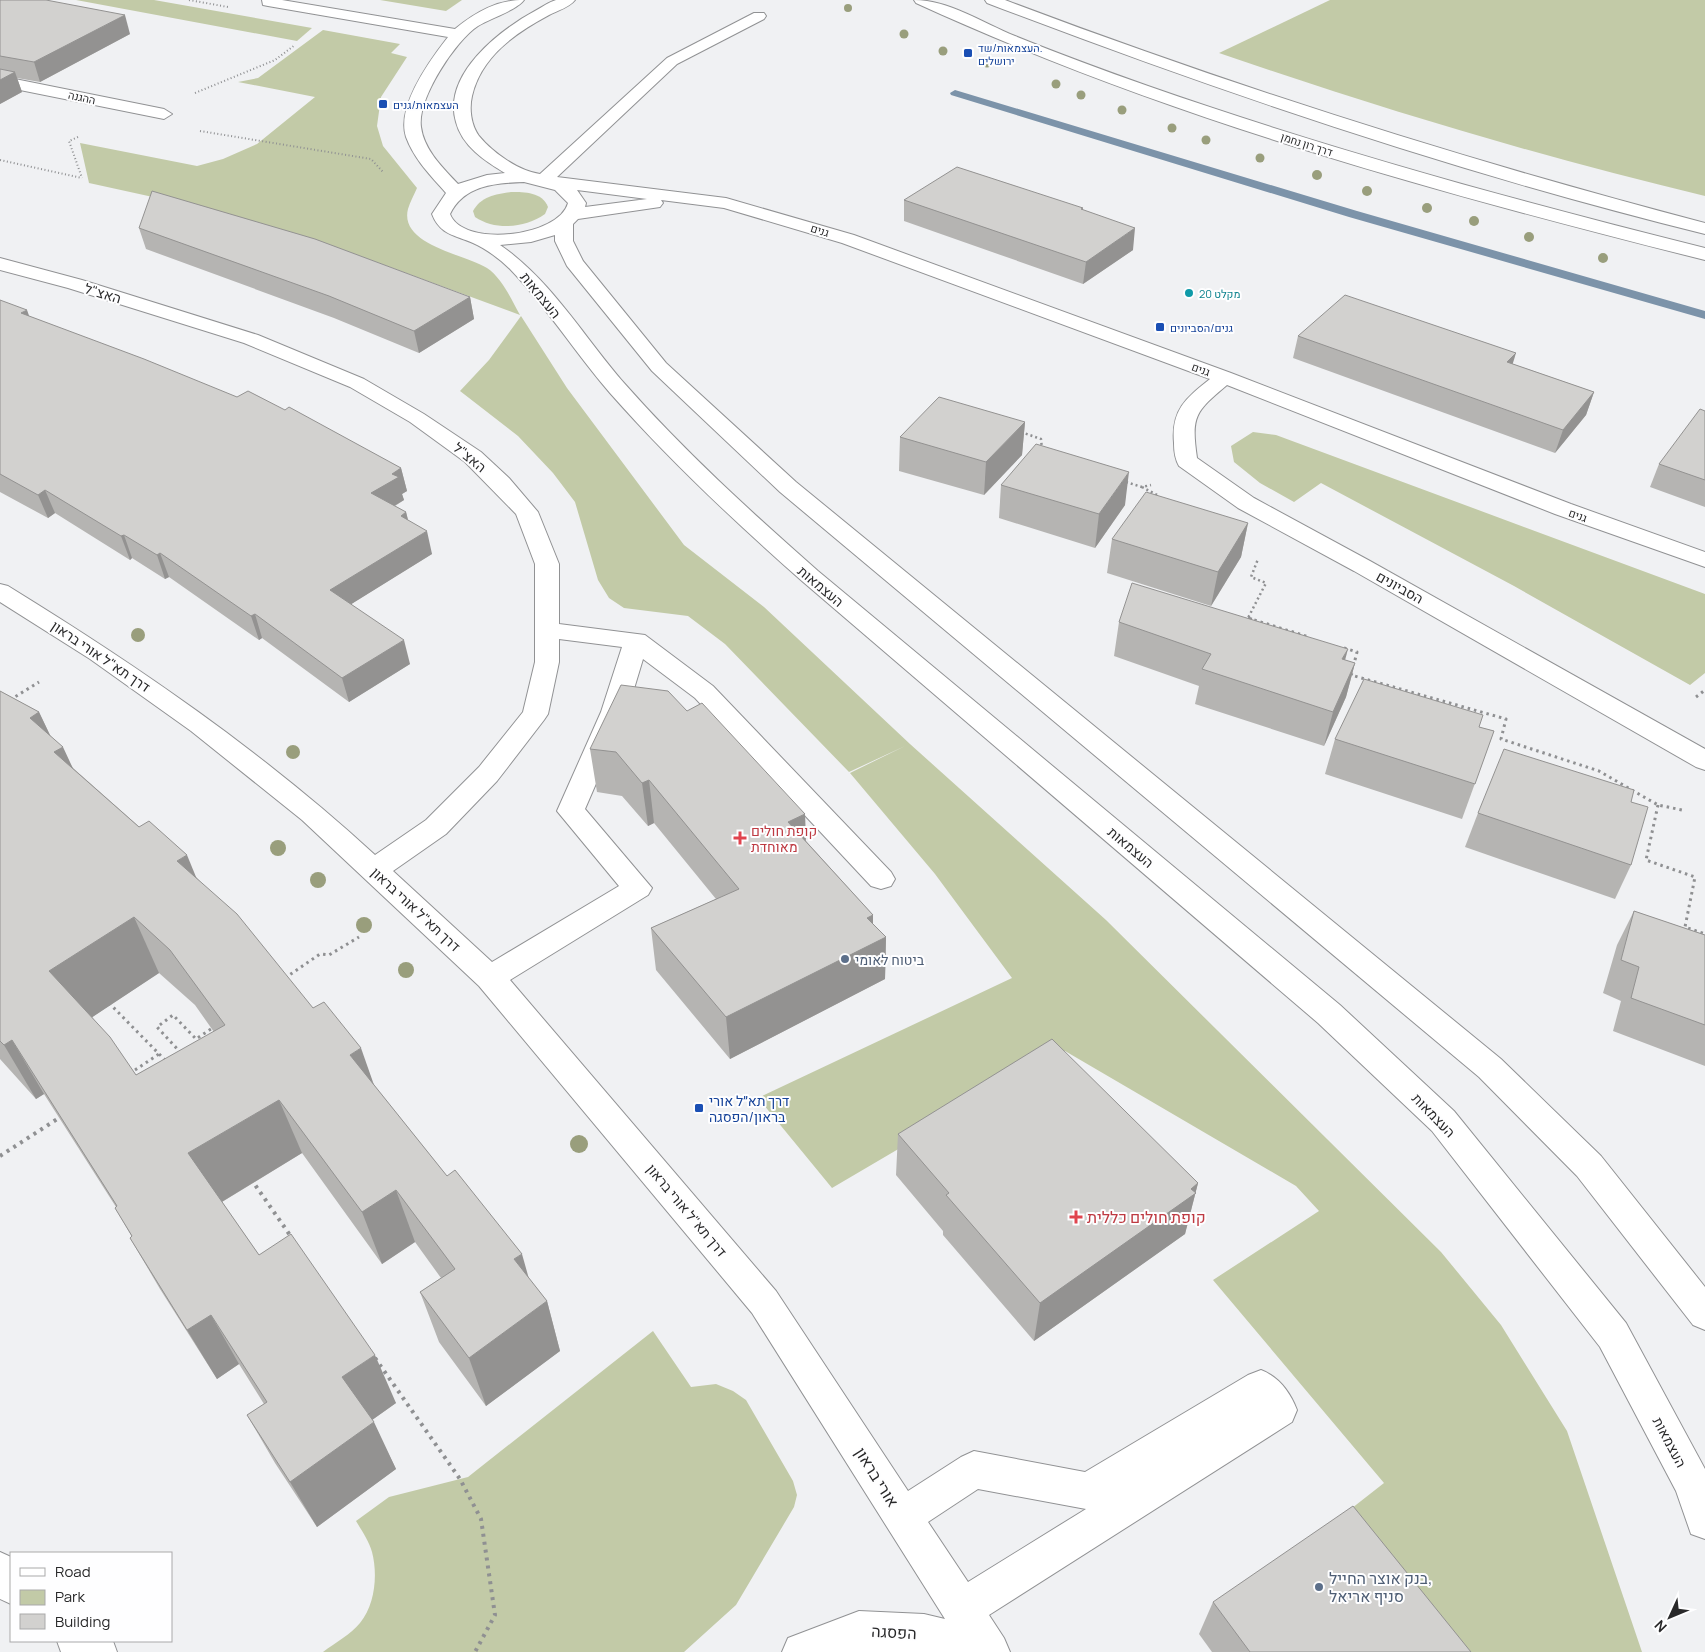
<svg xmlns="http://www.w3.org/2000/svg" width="1705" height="1652" viewBox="0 0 1705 1652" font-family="Manrope,Heebo,sans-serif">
	<rect width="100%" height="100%" fill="#f0f1f3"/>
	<g fill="#c2caa7">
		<polygon points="76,0 154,0 312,28 297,41"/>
		<polygon points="380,0 462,0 446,11"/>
		<path d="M1330,0H1705V196C1541,157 1379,108 1219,53Z"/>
		<path d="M323,30L400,44L391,53L407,57L381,97L377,126L383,146L417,188C414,195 410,202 408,209C399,245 464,254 487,268C502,278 511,299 520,315L338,248L162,199L89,183L80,143L197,166L223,159L257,144L315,97L238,82L258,78Z"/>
		<path d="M511,192C525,192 542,192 548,207L545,214C525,228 496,231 475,217L473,211C481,196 496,194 511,192Z"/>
		<polygon points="521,316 567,388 684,545 764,607 910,744 1106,920 1441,1252 1501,1325 1567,1431 1642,1652 1446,1652 1338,1519 1384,1483 1213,1280 1319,1211 1296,1186 1065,1051 832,1188 758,1098 1012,978 935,874 850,773 905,746 849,772 725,644 688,616 624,608 609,598 598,580 575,502 553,473 518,436 460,391 489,360"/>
		<polygon points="1253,432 1276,435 1705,594 1705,673 1690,685 1514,586 1321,483 1294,502 1260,483 1234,462 1231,446"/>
		<path d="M653,1331L691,1387L716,1384L733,1391L746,1400L793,1481L797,1495L794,1507L736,1605L684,1652H323C335,1643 351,1634 360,1623C375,1605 378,1575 372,1552C369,1541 362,1531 356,1521L389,1497L468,1477Z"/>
	</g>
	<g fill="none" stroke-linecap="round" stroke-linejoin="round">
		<polygon fill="#7c93a9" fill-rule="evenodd" points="955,90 1357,211 1705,311 1705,319 1349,217 951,95 950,93"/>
		<g stroke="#919294" stroke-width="2">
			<g id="minor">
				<path d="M262,0H282L455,29C476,12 497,0 524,0C517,10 489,19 478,26C455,41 417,99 421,127C424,150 443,168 458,184L487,175L505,173C485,161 462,146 456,122C442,74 500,30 535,11C542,7 549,2 556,0C562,0 569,0 575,0C570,7 557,11 549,15C515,33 481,57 472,96C469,109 471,125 479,136C493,153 519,171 540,174L667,58L754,13H764L766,16L764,19L677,64L557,177L726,198L854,235L1231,373L1571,504L1705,552V567L1555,514L1227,385C1195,412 1191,416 1197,458L1254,498L1370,561L1705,749V770L1696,767L1354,571L1238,508L1179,466C1175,459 1174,451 1174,443C1171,410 1186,398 1210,379L842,243L724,208L661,200L663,203L660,207L578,219L573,224V241L583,261L666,363L796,482L1501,1059L1601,1156L1705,1287V1330L1693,1325L1577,1176L1479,1077L780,492L652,371L567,266L555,241V235L531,242L500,245C551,280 584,337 624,383C684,451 750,511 818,571L1340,1005L1454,1111L1626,1323L1705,1469V1539L1691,1534L1676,1491L1600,1347L1432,1131L1318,1023L802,581C734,521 670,461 610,393C575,353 547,307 510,269C501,260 485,248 473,243C455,235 440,235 432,214L446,193C431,176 414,159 406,137C396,106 430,60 448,37L268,6L263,5ZM524,182L555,190L568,203C559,237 463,248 450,214C464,185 495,183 524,182ZM577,190L647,199L585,207L586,203Z"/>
				<polygon points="0,76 164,109 172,114 164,119 0,86"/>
				<path d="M0,258L82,280L258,335L364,379L424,414L481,452L509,478L538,512L559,564V624L645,635L713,686L891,872L895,879L891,886L881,889L871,886L695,698L643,659L627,712L585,809L652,888L648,895L510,980L776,1291L908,1491L961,1457L974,1451L1085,1472L1248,1375L1261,1370C1279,1377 1290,1392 1297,1410L1292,1422L989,1615L1004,1638L1010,1652H782L788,1638L859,1611L924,1614L945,1619L752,1313L479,986L302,820L191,731L90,659L0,602V584L8,586C138,666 263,752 375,855L426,820L479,767L523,712L535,662V564L516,514L465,462L410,422L350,387L244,343L68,288L0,270ZM559,639L622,647L601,712L557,811L619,886L492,962L393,871L446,834L497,781L544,720L548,714L559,662ZM978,1489L1086,1509L968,1582L928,1522Z"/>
				<polygon points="0,1552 11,1557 11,1604 0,1599"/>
				<polygon points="57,1641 113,1641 117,1652 61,1652"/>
			</g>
		</g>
		<g stroke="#919294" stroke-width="2">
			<g id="major">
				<path d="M914,0C949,0 983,23 1015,36C1059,54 1103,70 1148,86C1331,150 1517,201 1705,248V260C1437,193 1167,118 916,3Z"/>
				<path d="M985,0H1005C1235,87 1468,161 1705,223V234C1461,174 1222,93 987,3Z"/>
			</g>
		</g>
		<g stroke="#8f9092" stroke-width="2" stroke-dasharray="1 2.5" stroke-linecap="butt">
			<polyline points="189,0 228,7"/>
			<polyline points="195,93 275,60 295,45"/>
			<polyline points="200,131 371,159 383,172"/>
			<polyline points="78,137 69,141 82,178"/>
			<polyline points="0,160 82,178"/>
		</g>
		<g stroke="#8f9092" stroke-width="2.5" stroke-dasharray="2 3" stroke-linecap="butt">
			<polyline points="1021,432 1041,439 1042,449"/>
			<polyline points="1126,482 1142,487 1151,485"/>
			<polyline points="1142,487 1159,496"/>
			<polyline points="1252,619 1248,618 1266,583 1251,577 1258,559"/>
		</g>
		<g stroke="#8f9092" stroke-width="3" stroke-dasharray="2.5 4" stroke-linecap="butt">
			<polyline points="1248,618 1309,637"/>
			<polyline points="1344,648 1357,652 1354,664"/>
			<polyline points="1352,673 1351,675 1506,719 1501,739 1599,771 1658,805 1682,810"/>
			<polyline points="1696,697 1705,690"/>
			<polyline points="10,700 39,682"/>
			<polyline points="1658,805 1646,860 1695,877 1685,927 1705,934"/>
			<polyline points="285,978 320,954 329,955 359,937"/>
			<polyline points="109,1003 166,1061"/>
			<polyline points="181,1053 157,1027 173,1015 196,1039 214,1027"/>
			<polyline points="135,1070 159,1054"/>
		</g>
		<g stroke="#8f9092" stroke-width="4" stroke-dasharray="3 5" stroke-linecap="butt">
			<polyline points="130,1073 137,1069"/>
			<polyline points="0,1156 62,1116"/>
			<polyline points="251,1179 292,1238"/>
			<polyline points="375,1358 460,1479 481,1519 495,1615 475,1652"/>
		</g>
		<use href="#minor" fill="#fff" fill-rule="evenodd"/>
		<use href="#major" fill="#fff" fill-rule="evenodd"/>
	</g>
	<g fill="#999e7c">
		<circle cx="848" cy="8" r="4"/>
		<circle cx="904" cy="34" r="4.5"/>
		<circle cx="943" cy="51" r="4.5"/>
		<circle cx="987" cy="63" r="4.5"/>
		<circle cx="1056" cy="84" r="4.5"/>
		<circle cx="1081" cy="95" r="4.5"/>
		<circle cx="1122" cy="110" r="4.5"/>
		<circle cx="1172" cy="128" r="4.5"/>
		<circle cx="1206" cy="140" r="4.5"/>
		<circle cx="1260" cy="158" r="4.5"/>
		<circle cx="1317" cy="175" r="5"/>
		<circle cx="1367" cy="191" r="5"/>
		<circle cx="1427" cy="208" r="5"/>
		<circle cx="1474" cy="221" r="5"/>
		<circle cx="1529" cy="237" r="5"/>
		<circle cx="1603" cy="258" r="5"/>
		<circle cx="138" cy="635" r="7"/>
		<circle cx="293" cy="752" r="7"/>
		<circle cx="278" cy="848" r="8"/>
		<circle cx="318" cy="880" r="8"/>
		<circle cx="364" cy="925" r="8"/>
		<circle cx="406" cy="970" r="8"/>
		<circle cx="579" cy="1144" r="9"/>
	</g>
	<g fill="#b5b4b2" fill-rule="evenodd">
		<polygon points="0,0 130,34 40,82 17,78 22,92 0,104"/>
		<polygon points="904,200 1083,208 1083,210 1133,250 1083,284 904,221"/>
		<polygon points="139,228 470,297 474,319 419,353 334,318 146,249"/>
		<polygon points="0,300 29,316 401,468 407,491 402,494 404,500 395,506 406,512 408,520 432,554 351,604 410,664 349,702 262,638 259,640 169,577 165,579 132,558 130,560 55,513 48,518 0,492"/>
		<polygon points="1298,336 1513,364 1594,392 1586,415 1555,453 1293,358"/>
		<polygon points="1705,411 1705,507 1650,487 1659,464"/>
		<polygon points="1025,422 1022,455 984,495 899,471 900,437"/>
		<polygon points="1001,485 1125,505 1095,548 999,518"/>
		<polygon points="1248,523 1241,557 1211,606 1107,573 1112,539"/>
		<polygon points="1119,622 1345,660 1355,663 1346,697 1324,746 1195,704 1199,686 1114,656"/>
		<path d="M0,691L39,712L50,735L73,768L197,878L373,1084L547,1301L560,1351L486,1406L439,1342L420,1292L441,1278L415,1242L382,1264L302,1153L222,1202L259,1255L396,1403L372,1420L396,1469L317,1527L275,1463L247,1415L264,1404L239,1364L217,1379L160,1289L130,1238L132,1237L115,1208L116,1207L44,1094L36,1099L0,1059ZM159,973L195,1005L214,1032L136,1075L92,1017Z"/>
		<polygon points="687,711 805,814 806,841 873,915 873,924 886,937 885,979 730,1059 656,970 651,928 716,899 654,823 648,826 622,796 597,792 590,749"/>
		<polygon points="1479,727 1494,731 1462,819 1325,774 1335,739"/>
		<polygon points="1631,802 1631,865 1615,899 1465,847 1478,813"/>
		<polygon points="1634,911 1705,935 1705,1066 1613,1031 1621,1001 1603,993 1617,945"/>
		<polygon points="898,1134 1198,1183 1185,1234 1034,1341 943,1235 943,1231 896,1175"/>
		<polygon points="1213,1602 1471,1652 1212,1652 1199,1634"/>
	</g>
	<g fill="#939291">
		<polygon points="125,15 130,34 40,82 34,62"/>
		<polygon points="15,72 22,92 0,104 0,80"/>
		<polygon points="1135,228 1133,250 1083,284 1086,262"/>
		<polygon points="470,297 474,319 419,353 414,331"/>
		<polygon points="27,310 35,332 21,313"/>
		<polygon points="1516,353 1509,376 1507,362"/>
		<polygon points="1594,392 1586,415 1555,453 1563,430"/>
		<polygon points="1025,422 1022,455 984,495 986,462"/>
		<polygon points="401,468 407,491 402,494 404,500 377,516 371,493 392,474"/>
		<polygon points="1129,472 1125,505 1095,548 1099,514"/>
		<polygon points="45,490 55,513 48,518 38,495"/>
		<polygon points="406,512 412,536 401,516"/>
		<polygon points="1248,523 1241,557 1211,606 1218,572"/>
		<polygon points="427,531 432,554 337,613 330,590"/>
		<polygon points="124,535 132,558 130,560 121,536"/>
		<polygon points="160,553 169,577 165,579 157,555"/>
		<polygon points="255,614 262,638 259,640 251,616"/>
		<polygon points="404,640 410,664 349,702 342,678"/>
		<polygon points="1348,649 1339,683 1342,659"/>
		<polygon points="1355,663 1346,697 1324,746 1333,712"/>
		<polygon points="39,712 57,750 63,747 89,803 30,718"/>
		<polygon points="649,780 654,823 648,826 642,783"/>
		<polygon points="805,814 806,857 788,822"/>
		<polygon points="187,855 210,911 177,861"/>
		<polygon points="873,915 873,943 886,937 885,979 730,1059 726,1017 867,918"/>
		<polygon points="134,917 159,973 79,1026 49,971"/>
		<polygon points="12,1040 44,1094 36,1099 4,1045"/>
		<polygon points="361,1048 380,1102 350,1055"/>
		<polygon points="279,1100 302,1153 215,1206 188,1153"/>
		<polygon points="1198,1183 1185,1234 1034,1341 1040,1303"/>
		<polygon points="396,1190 415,1242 382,1264 362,1212"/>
		<polygon points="522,1254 536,1304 514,1259"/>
		<polygon points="547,1301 560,1351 486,1406 469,1358"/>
		<polygon points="211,1315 239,1364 217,1379 187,1330"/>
		<polygon points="375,1355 396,1403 365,1425 342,1377"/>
		<polygon points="374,1422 396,1469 317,1527 290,1482"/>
	</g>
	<g fill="#d2d1cf" stroke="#939291" fill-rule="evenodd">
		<polygon points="0,0 46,0 125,15 34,62 0,56"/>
		<polygon points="0,69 15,72 0,80"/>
		<polygon points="957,167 1083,208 1081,209 1135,228 1086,262 904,200"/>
		<polygon points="152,191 315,239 470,297 414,331 329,296 139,228"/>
		<polygon points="1345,295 1516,353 1507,362 1594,392 1563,430 1298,336"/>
		<polygon points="0,300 27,310 21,313 144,359 237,397 248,391 285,410 289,407 401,468 392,474 399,477 371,493 406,512 401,516 427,531 330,590 404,640 342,678 255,614 251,616 160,553 157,555 124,535 121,536 45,490 38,495 0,474"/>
		<polygon points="939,397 1025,422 986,462 900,437"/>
		<polygon points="1700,409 1705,411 1705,480 1659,464"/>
		<polygon points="1036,444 1129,472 1099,514 1001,485"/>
		<polygon points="1146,492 1248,523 1218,572 1112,539"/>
		<polygon points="1132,583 1348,649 1342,659 1355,663 1333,712 1202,669 1211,654 1119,622"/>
		<polygon points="1364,679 1483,715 1479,727 1494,731 1475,784 1335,739"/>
		<polygon points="621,685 668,691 687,711 702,703 805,814 788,822 873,915 867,918 886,937 726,1017 651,928 739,889 649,780 642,783 616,752 590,749"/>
		<path d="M0,691L39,712L30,718L63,747L54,752L139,827L149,821L187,855L177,861L237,914L313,1008L324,1002L361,1048L350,1055L447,1176L455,1170L522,1254L514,1259L547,1301L469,1358L420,1292L455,1269L396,1190L362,1212L279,1100L188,1153L259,1255L291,1234L375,1355L342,1377L374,1422L290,1482L247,1415L267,1402L211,1315L187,1330L130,1238L132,1236L115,1208L117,1206L12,1040L4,1045L0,1041ZM134,917L170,950L225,1025L136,1075L110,1037L49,971Z"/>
		<polygon points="1504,749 1634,790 1631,802 1648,807 1631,865 1478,813"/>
		<polygon points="1634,911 1705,935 1705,1025 1631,998 1639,967 1621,960"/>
		<polygon points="1052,1039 1198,1183 1191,1189 1196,1193 1040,1303 946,1195 949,1193 898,1134"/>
		<polygon points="1353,1506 1471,1652 1250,1652 1213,1602"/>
	</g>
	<g fill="#1a4fb4" stroke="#fefeff" stroke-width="2">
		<rect x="963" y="48" width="10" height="10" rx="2.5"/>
		<rect x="378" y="99" width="10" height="10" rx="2.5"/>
		<rect x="1155" y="322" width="10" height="10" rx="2.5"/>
		<rect x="694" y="1103" width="10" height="10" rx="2.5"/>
	</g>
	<circle fill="#0f9aa8" stroke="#fefeff" stroke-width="2" cx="1189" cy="293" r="5"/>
	<g fill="#e0444e" stroke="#fefeff" stroke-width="2">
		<path d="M737.5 830.5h5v5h5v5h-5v5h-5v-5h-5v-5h5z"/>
		<path d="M1073.5 1209.5h5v5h5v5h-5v5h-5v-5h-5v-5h5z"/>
	</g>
	<g fill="#5c6f8a" stroke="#fefeff" stroke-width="2">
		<circle cx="845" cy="959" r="5"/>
		<circle cx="1319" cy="1587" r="5"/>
	</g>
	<g text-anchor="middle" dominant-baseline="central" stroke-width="4" stroke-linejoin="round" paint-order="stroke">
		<g font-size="11" fill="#164399" stroke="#fefeff" text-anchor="start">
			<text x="978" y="47">העצמאות/שד.<tspan x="978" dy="13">ירושלים</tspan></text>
			<text x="393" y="104">העצמאות/גנים</text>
			<text x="1170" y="327">גנים/הסביונים</text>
		</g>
		<g font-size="11" fill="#29292a" stroke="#fefeff">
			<text transform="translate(82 97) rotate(12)">ההגנה</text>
			<text transform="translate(1307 144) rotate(18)">דרך רון נחמן</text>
			<text transform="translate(820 230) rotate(18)">גנים</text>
			<text transform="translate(1201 369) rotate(20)">גנים</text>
			<text transform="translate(1578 515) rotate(20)">גנים</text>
		</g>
		<g font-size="11" fill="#0d838f" stroke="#fefeff" text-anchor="start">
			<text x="1199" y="293">מקלט 20</text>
		</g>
		<g font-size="14" fill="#29292a" stroke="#fefeff">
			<text transform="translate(103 293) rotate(17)">האצ"ל</text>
			<text transform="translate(541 295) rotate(51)">העצמאות</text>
			<text transform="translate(470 457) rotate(39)">האצ"ל</text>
			<text transform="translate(821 586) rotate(40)">העצמאות</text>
			<text transform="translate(1400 587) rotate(29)">הסביונים</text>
			<text transform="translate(101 656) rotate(34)">דרך תא"ל אורי בראון</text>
			<text transform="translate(1131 847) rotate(40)">העצמאות</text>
			<text transform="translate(416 909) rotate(43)">דרך תא"ל אורי בראון</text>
			<text transform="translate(1434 1115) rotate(46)">העצמאות</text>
			<text transform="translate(687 1210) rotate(50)">דרך תא"ל אורי בראון</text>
			<text transform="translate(1670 1442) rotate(62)">העצמאות</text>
		</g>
		<g font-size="14" fill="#be3a42" stroke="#fefeff" text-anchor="start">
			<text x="751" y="830">קופת חולים<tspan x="751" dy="16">מאוחדת</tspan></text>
		</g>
		<g font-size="14" fill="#4e5e75" stroke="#fefeff" text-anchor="start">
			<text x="855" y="959">ביטוח לאומי</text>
		</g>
		<g font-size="14" fill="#164399" stroke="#fefeff" text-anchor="start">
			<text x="709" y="1100">דרך תא״ל אורי<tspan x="709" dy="16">בראון/הפסגה</tspan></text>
		</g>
		<g font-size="16" fill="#be3a42" stroke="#fefeff" text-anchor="start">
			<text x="1087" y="1217">קופת חולים כללית</text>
		</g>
		<g font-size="16" fill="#29292a" stroke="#fefeff">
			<text transform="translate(877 1477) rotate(58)">אורי בראון</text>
			<text transform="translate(894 1632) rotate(3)">הפסגה</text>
		</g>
		<g font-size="16" fill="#4e5e75" stroke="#fefeff" text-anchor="start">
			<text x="1329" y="1578">בנק אוצר החייל,<tspan x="1329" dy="18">סניף אריאל</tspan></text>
		</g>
	</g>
	<rect x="10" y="1552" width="162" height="90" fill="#fefeff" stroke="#a9a9aa"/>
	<rect x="20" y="1568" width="25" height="8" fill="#ffffff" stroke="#a9a9aa"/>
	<text x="55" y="1577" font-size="15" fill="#29292a">Road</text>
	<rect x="20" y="1590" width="25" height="15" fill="#c2caa7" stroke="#a9a9aa"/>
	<text x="55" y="1602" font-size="15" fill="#29292a">Park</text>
	<rect x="20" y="1614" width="25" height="15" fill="#d2d1cf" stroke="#a9a9aa"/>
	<text x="55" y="1627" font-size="15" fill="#29292a">Building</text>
	<g transform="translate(1670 1617) rotate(226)" stroke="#fefeff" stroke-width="4" paint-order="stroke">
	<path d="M0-4L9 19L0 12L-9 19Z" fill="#29292a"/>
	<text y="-8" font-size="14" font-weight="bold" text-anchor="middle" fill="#29292a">N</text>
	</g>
</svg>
